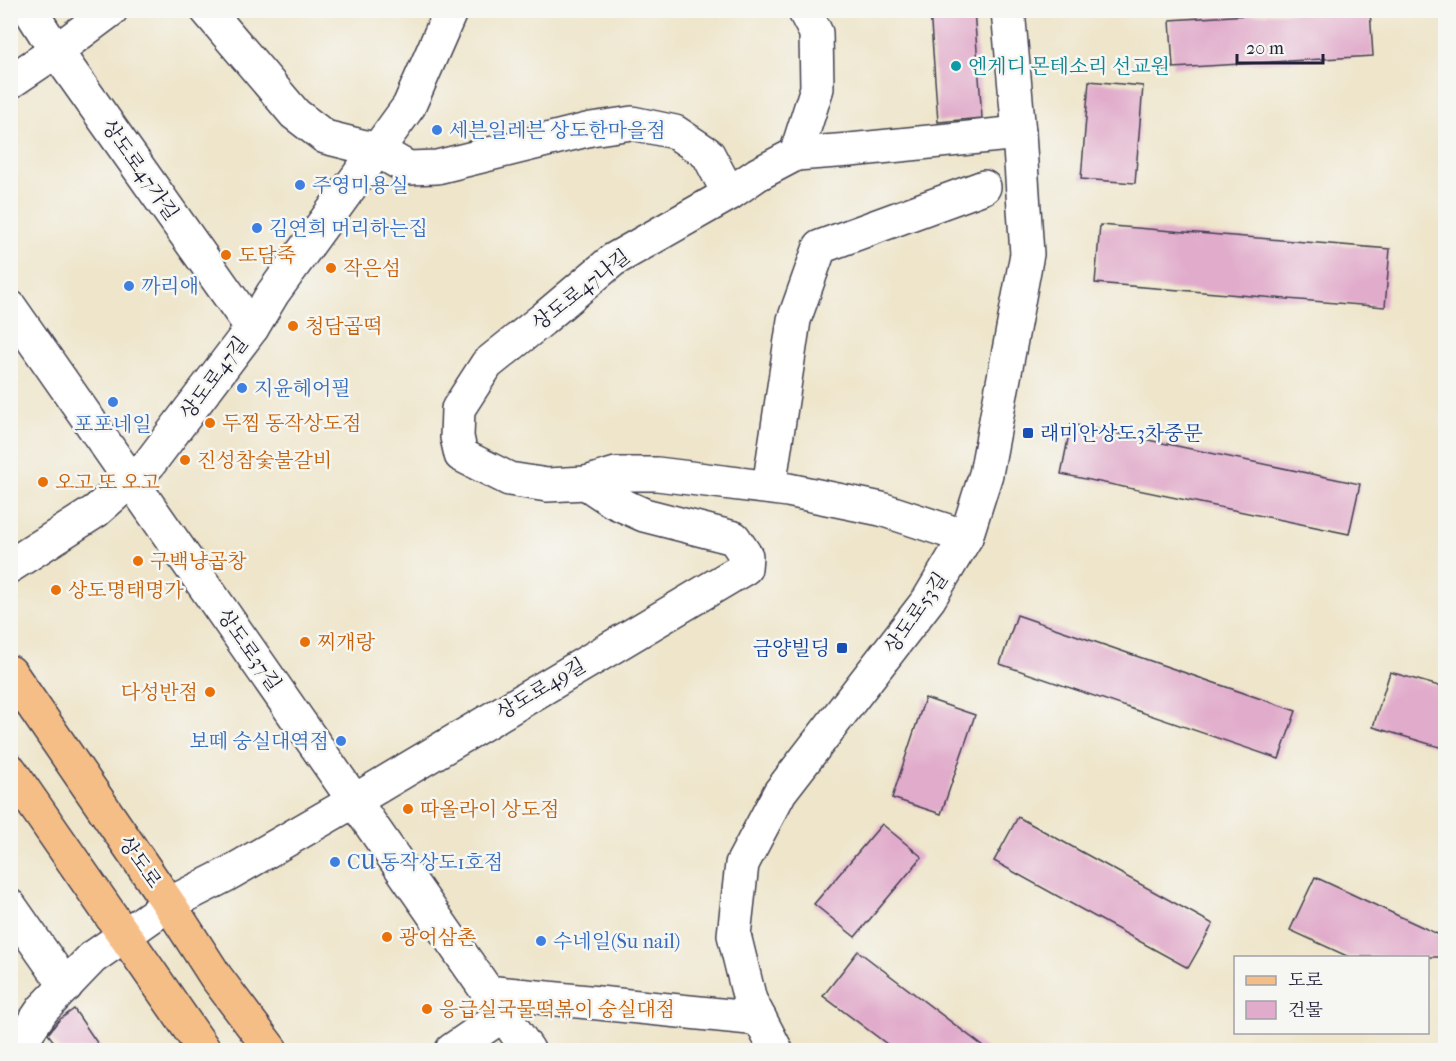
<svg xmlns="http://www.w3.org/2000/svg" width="1456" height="1061" viewBox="0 0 1456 1061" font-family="'IM FELL French Canon','Noto Serif KR',serif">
	<rect width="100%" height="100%" fill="#f6f6f2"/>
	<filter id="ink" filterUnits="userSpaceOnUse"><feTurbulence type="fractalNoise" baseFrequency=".0167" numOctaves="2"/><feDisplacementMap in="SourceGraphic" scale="12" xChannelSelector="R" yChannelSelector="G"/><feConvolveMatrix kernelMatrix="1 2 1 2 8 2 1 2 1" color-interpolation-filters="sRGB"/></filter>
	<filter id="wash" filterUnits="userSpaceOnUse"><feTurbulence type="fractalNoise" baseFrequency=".008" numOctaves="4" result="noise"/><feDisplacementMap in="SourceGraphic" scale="24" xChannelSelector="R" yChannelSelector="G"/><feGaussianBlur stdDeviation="1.35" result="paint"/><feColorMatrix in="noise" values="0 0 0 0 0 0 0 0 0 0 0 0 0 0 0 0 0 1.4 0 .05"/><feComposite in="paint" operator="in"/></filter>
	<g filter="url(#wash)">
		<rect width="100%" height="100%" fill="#eee5ca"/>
		<g id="blocks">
			<g fill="#e1accb">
				<polygon points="930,10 974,10 982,118 938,122"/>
				<polygon points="1328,10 1370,10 1373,56 1173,68 1170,20"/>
				<polygon points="1089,81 1143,86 1135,183 1081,179"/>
				<polygon points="1100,225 1390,249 1385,307 1095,283"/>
				<polygon points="1071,424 1360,484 1349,534 1061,474"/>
				<polygon points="1017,615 1296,711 1279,759 1000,664"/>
				<polygon points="1390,672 1446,688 1446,749 1373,727"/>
				<polygon points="925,698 975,715 941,814 892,798"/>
				<polygon points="1018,817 1213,924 1188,968 994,861"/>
				<polygon points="882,824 922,857 855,937 814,904"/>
				<polygon points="1315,877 1446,938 1446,957 1349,957 1290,930"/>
				<polygon points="858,951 988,1050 895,1050 823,996"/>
				<polygon points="74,1009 102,1050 60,1050 48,1034 59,1020"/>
			</g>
		</g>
	</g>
	<g filter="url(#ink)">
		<use href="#blocks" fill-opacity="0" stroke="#413f50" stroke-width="1.5"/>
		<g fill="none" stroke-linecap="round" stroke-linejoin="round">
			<g stroke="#413f50" stroke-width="36">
				<g id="minor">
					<polyline points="30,10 56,51 252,328"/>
					<polyline points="207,10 295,114 325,137 377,150 408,168 437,167 591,129 632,123 675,132 708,154 729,194"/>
					<polyline points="10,82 56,51 111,10"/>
					<polyline points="796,154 817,88 816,33 804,10"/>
					<polyline points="10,307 528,1050"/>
					<polyline points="769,487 794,320 820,247 984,187"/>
					<polyline points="966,537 881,509 788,490 657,474 616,474 586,483 547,485 509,479 461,455 457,437 458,409 487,364 542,320 613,260 729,194 758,174 796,154 850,150 1019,133"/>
					<polyline points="10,566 96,511 149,464 252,328 273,293 409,106 451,10"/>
					<polyline points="10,906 66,986"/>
					<polyline points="487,992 760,1019"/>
					<polyline points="15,1050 43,1009 92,958 169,904 226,875 354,801 745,568 746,556 734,538 644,515 613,501 586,483"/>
					<polyline points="452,1050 503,1015"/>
					<polyline points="776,1050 750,1000 734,935 742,864 780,792 929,599 966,537 986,474 1027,254 1019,133 1008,10"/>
				</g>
			</g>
			<g stroke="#413f50" stroke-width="36">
				<g id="major">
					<polyline points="10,672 169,904 216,977 271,1050"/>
					<polyline points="10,770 204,1050"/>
				</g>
			</g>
			<use href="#minor" stroke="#fff" stroke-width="33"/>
			<use href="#major" stroke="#f6be87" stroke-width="33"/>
		</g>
	</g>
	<circle fill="#0f9aa8" stroke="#f6f6f2" stroke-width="2" cx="956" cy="66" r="6"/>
	<g fill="#3f7fe0" stroke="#f6f6f2" stroke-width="2">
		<circle cx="437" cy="130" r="6"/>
		<circle cx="300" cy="185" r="6"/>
		<circle cx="257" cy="228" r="6"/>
		<circle cx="129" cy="286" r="6"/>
		<circle cx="242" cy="388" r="6"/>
		<circle cx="113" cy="402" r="6"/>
		<circle cx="341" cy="741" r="6"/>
		<circle cx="335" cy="862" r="6"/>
		<circle cx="541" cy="941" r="6"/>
	</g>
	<g fill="#e8710a" stroke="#f6f6f2" stroke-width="2">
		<circle cx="226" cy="255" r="6"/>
		<circle cx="331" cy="268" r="6"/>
		<circle cx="293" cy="326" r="6"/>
		<circle cx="210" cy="423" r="6"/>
		<circle cx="185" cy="460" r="6"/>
		<circle cx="43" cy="482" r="6"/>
		<circle cx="138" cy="561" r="6"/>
		<circle cx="56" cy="590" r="6"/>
		<circle cx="305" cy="642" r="6"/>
		<circle cx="210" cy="692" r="6"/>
		<circle cx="408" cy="809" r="6"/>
		<circle cx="387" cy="937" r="6"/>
		<circle cx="427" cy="1009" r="6"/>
	</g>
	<g fill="#1a4fb4" stroke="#f6f6f2" stroke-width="2">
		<rect x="1022" y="427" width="12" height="12" rx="3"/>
		<rect x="836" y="642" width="12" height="12" rx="3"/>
	</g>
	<g text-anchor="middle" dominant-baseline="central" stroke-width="5" stroke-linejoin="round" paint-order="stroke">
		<g font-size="20" fill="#0d838f" stroke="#f6f6f2" text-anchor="start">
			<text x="968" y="66">엔게디 몬테소리 선교원</text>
		</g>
		<g font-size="20" fill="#366cbe" stroke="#f6f6f2" text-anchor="start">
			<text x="449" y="130">세븐일레븐 상도한마을점</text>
			<text x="312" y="185">주영미용실</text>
			<text x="269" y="228">김연희 머리하는집</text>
			<text x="141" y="286">까리애</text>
			<text x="254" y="388">지윤헤어필</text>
			<text x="113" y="424" text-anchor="middle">포포네일</text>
			<text x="329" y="741" text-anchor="end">보떼 숭실대역점</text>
			<text x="347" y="862">CU 동작상도1호점</text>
			<text x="553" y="941">수네일(Su nail)</text>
		</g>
		<g font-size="20" fill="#22223b" stroke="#f6f6f2">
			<text transform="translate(140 170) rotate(55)">상도로47가길</text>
			<text transform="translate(581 290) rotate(-38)">상도로47나길</text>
			<text transform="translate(214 378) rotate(-53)">상도로47길</text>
			<text transform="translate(916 613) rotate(-55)">상도로53길</text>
			<text transform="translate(249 650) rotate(55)">상도로37길</text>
			<text transform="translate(541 689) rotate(-31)">상도로49길</text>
			<text transform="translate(140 862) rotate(55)">상도로</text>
		</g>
		<g font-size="20" fill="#c56008" stroke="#f6f6f2" text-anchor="start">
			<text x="238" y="255">도담죽</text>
			<text x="343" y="268">작은섬</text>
			<text x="305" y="326">청담곱떡</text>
			<text x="222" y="423">두찜 동작상도점</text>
			<text x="197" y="460">진성참숯불갈비</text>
			<text x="55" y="482">오고 또 오고</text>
			<text x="150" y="561">구백냥곱창</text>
			<text x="68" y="590">상도명태명가</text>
			<text x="317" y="642">찌개랑</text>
			<text x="198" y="692" text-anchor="end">다성반점</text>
			<text x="420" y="809">따올라이 상도점</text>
			<text x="399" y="937">광어삼촌</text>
			<text x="439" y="1009">응급실국물떡볶이 숭실대점</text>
		</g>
		<g font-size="20" fill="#164399" stroke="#f6f6f2" text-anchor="start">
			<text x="1040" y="433">래미안상도3차중문</text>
			<text x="830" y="648" text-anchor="end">금양빌딩</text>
		</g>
	</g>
	<rect width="1456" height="1061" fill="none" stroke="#f6f6f2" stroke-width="36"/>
	<rect x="1234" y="956" width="195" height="78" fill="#f6f6f2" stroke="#a1a1a9" stroke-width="1.5"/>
	<rect x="1246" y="976" width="30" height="9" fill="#f6be87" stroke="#a1a1a9" stroke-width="1.5"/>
	<text x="1288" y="986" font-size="18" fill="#22223b">도로</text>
	<rect x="1246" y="1001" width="30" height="18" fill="#e1accb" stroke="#a1a1a9" stroke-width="1.5"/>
	<text x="1288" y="1016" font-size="18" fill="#22223b">건물</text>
	<path d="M1237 54v9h86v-9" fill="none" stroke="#22223b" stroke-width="3"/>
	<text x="1246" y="54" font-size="18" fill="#22223b" stroke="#f6f6f2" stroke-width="4.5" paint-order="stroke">20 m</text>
</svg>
